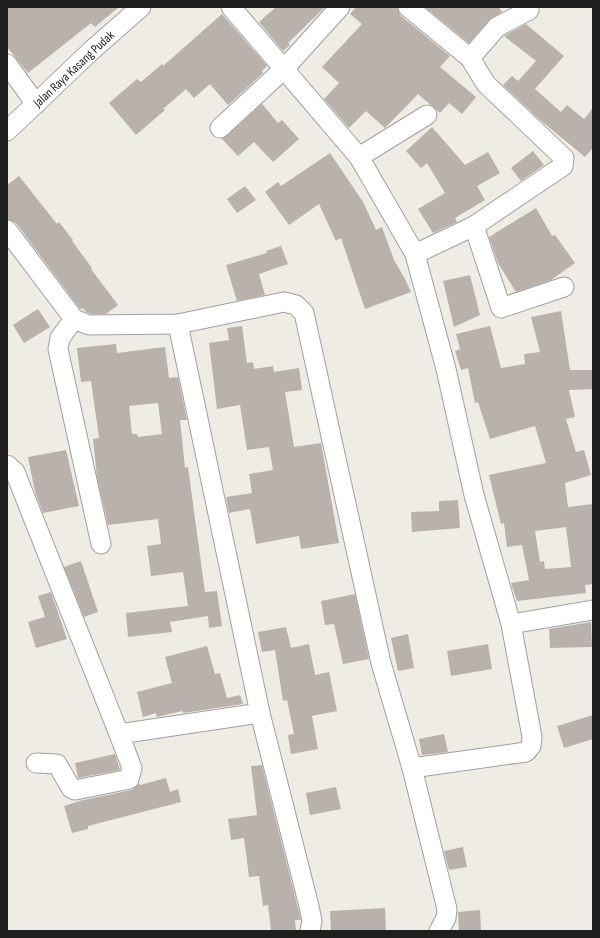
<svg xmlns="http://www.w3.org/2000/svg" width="600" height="938" viewBox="0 0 600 938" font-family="'Sofia Sans Condensed',sans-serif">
	<rect width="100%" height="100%" fill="#efece6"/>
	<g fill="#b8b1ac" fill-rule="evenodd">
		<polygon points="7,7 119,7 95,27 91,23 28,73 7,47"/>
		<polygon points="276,7 325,7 288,43 290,45 283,51 259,22"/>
		<polygon points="356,7 397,7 401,16 450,56 440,67 476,97 462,114 449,103 440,113 418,94 385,128 366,111 349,128 324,99 339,83 322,67 362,24 350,14"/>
		<polygon points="425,7 499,7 502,12 489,20 469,43"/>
		<polygon points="222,14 267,66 262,71 263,73 228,105 210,84 194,98 186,89 163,109 165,110 136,135 109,103 137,79 141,82 162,64 163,66"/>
		<polygon points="526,24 564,56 535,89 561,112 567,105 584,119 593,108 593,148 585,157 540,120 503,85 512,76 518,81 536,61 504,36"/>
		<polygon points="262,104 278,123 282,120 299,139 273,162 254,142 238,156 222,139"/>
		<polygon points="432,127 465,165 488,152 500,173 477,186 485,200 455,218 457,222 433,233 418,209 445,193 427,163 421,168 406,151"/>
		<polygon points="533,151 544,165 521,181 511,168"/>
		<polygon points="330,153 363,202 376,230 382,227 394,260 405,279 411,292 365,309 341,238 336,241 319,204 289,225 265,192 278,182 281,186"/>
		<polygon points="19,176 57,224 59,222 73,240 72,241 92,268 91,269 118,305 106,314 91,314 86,312 83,308 80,309 16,223 7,219 7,185"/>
		<polygon points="245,186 256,200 237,213 227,199"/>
		<polygon points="536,208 552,236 555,235 575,263 551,280 516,292 498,263 489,237"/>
		<polygon points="281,246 288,264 259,274 265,295 237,301 226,265 267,253 266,251"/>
		<polygon points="470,275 480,315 454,327 443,281"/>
		<polygon points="38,309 50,327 24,343 13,325"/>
		<path d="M561,311L570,370H593V389L569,390L575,417L566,419L576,452L584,450L591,475L565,483L568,507L593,504V584L585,585L586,593L517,601L511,583L529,580L522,545L507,547L504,523L501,524L489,475L546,463L535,426L490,439L478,402L475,403L468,368L461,370L455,351L460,349L456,334L490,326L501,368L525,364L524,354L540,352L531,317ZM566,527L571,567L545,569L544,561L540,562L535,531Z"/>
		<polygon points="242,326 247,363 253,362 254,369 273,366 274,372 299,368 302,390 285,392 294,447 321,443 339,543 301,549 299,536 256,544 250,509 229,513 226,497 252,493 249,474 273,470 269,447 247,450 240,405 217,409 209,343 229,340 227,328"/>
		<path d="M116,344L117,353L165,347L169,378L178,377L187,420H180L185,468L188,467L205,592L217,591L222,626L209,628L208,616L170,622L172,632L128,637L126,613L188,606L183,572L151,576L147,546L161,544L158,519L108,525L97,477L93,439L99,438L91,381L81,382L77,348ZM158,403L162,434L138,437L137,434H132L129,406Z"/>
		<polygon points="66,450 79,506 43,513 35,492 28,457"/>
		<polygon points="458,500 460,528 412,532 411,512 439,511 439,501"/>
		<polygon points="81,561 98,612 84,617 64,567"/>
		<polygon points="51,592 67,639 36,648 28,622 45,617 38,596"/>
		<polygon points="355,594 369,659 343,664 334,624 325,625 321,601"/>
		<polygon points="591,622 592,647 550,648 549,629"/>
		<polygon points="286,627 291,648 309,644 315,675 329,672 337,711 312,716 318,749 291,754 288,735 294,734 287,700 283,701 275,650 262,652 258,632"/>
		<polygon points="408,634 414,668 398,671 391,638"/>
		<polygon points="488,644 492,669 451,676 447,651"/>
		<polygon points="207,646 215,674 220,673 227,698 240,695 243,704 183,713 182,711 157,717 156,713 143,717 137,692 172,683 165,657"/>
		<polygon points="593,715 593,739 564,748 557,726"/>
		<polygon points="444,734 448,752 422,755 419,739"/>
		<polygon points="115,754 120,770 78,778 75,763"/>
		<polygon points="262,765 298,908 301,920 295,920 296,931 271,931 268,905 263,906 259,876 249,877 244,838 231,840 228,819 257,815 251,766"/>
		<polygon points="166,778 170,792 178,789 181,802 88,826 88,829 72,833 64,806 83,800 132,790 139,783 140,785"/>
		<polygon points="336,787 341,809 310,815 306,793"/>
		<polygon points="463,847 467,867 449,870 444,851"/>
		<polygon points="385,908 386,931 331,931 330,911"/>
		<polygon points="480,910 481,931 459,931 458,912"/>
	</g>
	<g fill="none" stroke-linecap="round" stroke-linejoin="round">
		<g stroke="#a0a0a0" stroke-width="21">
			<g id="minor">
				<polyline points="231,7 359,157 415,254 446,369 474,495 511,624 532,737 531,746 526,752 412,768"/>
				<polyline points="408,7 470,58 486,84 564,158 563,166 474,226 415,254"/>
				<polyline points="470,58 497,27 529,10"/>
				<polyline points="7,64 36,104"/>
				<polyline points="220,128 284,69 340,7"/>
				<polyline points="7,131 92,50 141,7"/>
				<polyline points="359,157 427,115"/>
				<polyline points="474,226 501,308 564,287"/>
				<polyline points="7,230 74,319 89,325 178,324 284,302 296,305 304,313 381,663 412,768 447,909 446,918 439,931"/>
				<polyline points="74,319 60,338 58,349 101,544"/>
				<polyline points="178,324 260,713 309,906 312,921 310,931"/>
				<polyline points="7,465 15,472 119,734 260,713"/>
				<polyline points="511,624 593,610"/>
				<polyline points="36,763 57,764 71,788 75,790 125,780 129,779 132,768 119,734"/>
			</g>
		</g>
		<use href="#minor" stroke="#fff" stroke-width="19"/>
	</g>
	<g text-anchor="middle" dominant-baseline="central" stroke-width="3" stroke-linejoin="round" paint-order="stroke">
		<g font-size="13" fill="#1f1f1f" stroke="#fff">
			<text transform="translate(74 69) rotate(-43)">Jalan Raya Kasang Pudak</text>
		</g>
	</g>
	<rect width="600" height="938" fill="none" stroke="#1f1f1f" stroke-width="16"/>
</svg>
